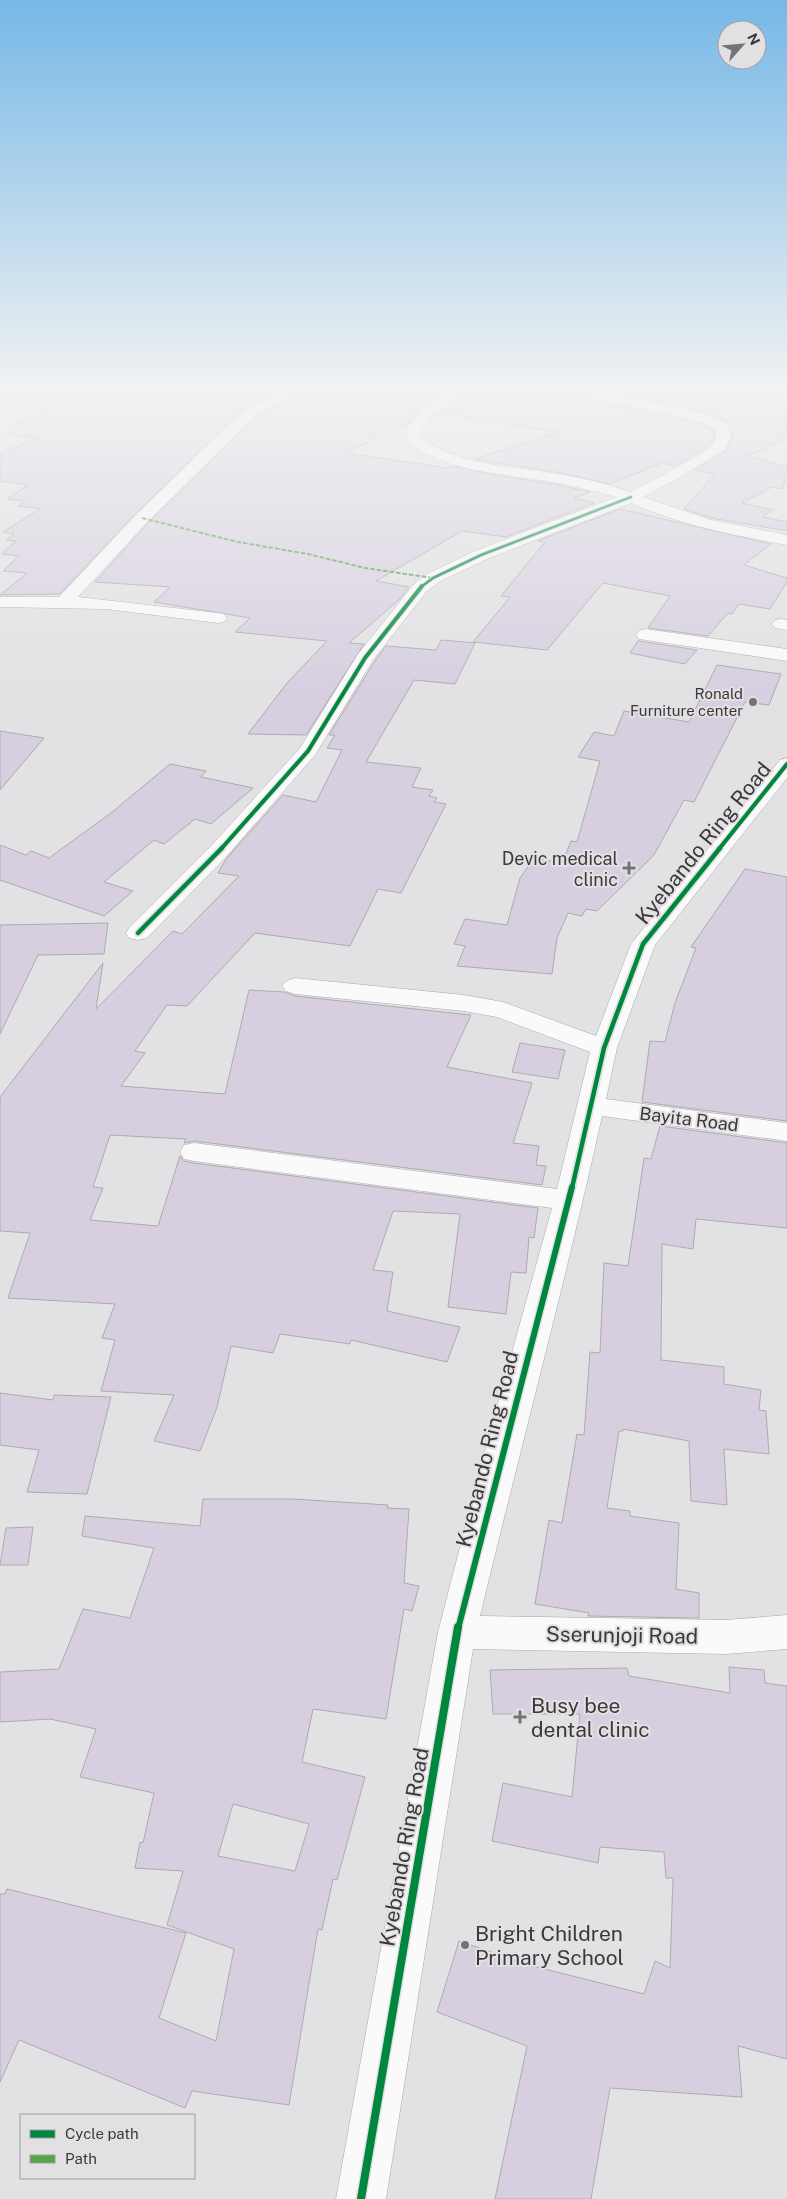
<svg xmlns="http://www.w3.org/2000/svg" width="787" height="2199" viewBox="0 0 787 2199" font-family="'Public Sans',sans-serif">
	<rect width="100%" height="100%" fill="#e2e1e3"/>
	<g fill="#d7cfe0" stroke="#acabad" fill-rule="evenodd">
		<polygon points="92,385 288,385 243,410 135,514 60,594 0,595 27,573 3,571 19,556 2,554 16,541 6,540 14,534 3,532 40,509 18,506 25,501 7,499 28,485 0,481 0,454 35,438 9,434 19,429 8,427"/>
		<polygon points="311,385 456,385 421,408 410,422 345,453 448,468 453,466 489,474 559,485 590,492 574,498 594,503 506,537 462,531 376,581 409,587 400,599 349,643 364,644 306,735 248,734 287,683 327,641 235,632 250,618 154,602 170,587 95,582 149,522 255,418"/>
		<polygon points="477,385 538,385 547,391 687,420 713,429 714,439 707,447 676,466 662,463 610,484 562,473 478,460 475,459 558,432 439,413"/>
		<polygon points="575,385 777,385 756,396 775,399 769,403 787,407 787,438 748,456 787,467 783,489 772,487 742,503 772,510 763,517 787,522 787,531 711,518 684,509 715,474 695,470 727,450 733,434 727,421 690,408"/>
		<polygon points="620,509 771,544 744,565 787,578 787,582 770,609 739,604 732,614 728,613 708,636 648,628 670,596 603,583 547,650 473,642 510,597 501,596 545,542 538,541"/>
		<polygon points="441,640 475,643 455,684 414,680 366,762 421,768 412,787 433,790 429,796 437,798 434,802 446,804 401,893 378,889 350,946 255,933 187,1006 167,1005 135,1051 145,1053 121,1086 225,1094 249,990 284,992 295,996 471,1015 447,1067 532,1083 513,1143 539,1146 536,1165 546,1166 542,1185 194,1141 184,1143 186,1139 110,1135 93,1187 103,1188 90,1220 158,1226 180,1156 184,1161 194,1163 538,1208 534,1238 529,1237 526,1273 511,1272 506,1314 448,1307 460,1214 393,1211 373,1270 393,1272 387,1311 460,1327 447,1362 351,1340 350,1344 280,1334 273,1353 231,1346 217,1407 200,1451 154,1441 174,1395 101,1391 115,1340 102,1338 115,1304 8,1298 30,1233 0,1231 0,1097 103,963 96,1009 173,931 182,934 239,876 218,873 226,859 283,795 316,802 342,750 327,748 335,735 329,735 375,661 386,646 436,650"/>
		<polygon points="638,641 639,641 697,650 685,664 630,653"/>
		<polygon points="717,665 781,674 769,705 745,702 694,802 684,800 654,855 597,911 586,909 582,916 568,913 557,938 552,974 457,966 465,946 454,944 465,919 507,925 520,878 535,857 562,864 571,841 577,842 600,761 578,757 594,732 614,736 624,711 689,722"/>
		<polygon points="0,731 44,738 0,790"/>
		<polygon points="170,764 206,771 201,777 253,788 211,824 195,819 164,844 154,840 104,882 133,891 104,916 0,880 0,845 26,855 31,851 49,858 111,813"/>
		<polygon points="745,869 787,877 787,1121 642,1102 650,1041 665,1042 675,1003 696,948 691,947"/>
		<polygon points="108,923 104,954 38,955 0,1034 0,925"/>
		<polygon points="520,1043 565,1050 558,1079 512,1072"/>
		<polygon points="660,1126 787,1143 787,1228 696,1219 693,1249 662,1244 661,1360 724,1367 724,1384 761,1390 759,1410 766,1411 769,1454 724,1449 727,1505 691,1501 689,1441 623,1429 623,1431 619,1431 607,1508 630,1511 630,1516 679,1523 676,1589 699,1593 699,1618 588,1616 589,1613 535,1604 549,1520 562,1523 577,1434 584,1435 590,1352 600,1353 604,1263 628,1266 644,1158 651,1159"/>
		<polygon points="0,1393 53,1400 54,1395 111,1397 87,1494 27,1492 39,1450 0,1445"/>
		<path d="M203,1499H294L388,1505L387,1508L409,1509L404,1583L419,1586L412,1611L404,1609L386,1719L313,1709L302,1762L365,1777L337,1880L333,1879L322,1930L318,1929L289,2105L192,2091L185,2108L19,2040L0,2082V1894H5L7,1889L186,1933L159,2018L216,2041L234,1949L167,1925L183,1871L135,1868L140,1842L143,1843L154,1793L80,1777L96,1729L50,1719L0,1722V1672L59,1669L83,1609L130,1618L154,1548L82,1536L85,1516L200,1526ZM233,1804L309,1824L295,1871L218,1856Z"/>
		<polygon points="33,1527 28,1565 0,1565 6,1528"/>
		<polygon points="729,1667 764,1670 765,1683 787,1686 787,2059 738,2046 742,2097 610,2088 591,2199 495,2199 527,2046 437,2012 459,1941 529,1965 644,1994 655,1961 670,1968 673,1878 666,1878 664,1852 600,1847 598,1863 492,1841 503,1783 572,1797 580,1714 493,1714 490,1670 627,1668 629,1676 730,1693"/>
	</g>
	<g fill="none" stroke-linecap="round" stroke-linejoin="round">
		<g stroke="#a9a8a9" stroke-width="1">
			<g id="minor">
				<polygon points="292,385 309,385 254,417 148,521 78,597 218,613 224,614 227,618 224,622 218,623 106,609 0,607 0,597 59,597 136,515 220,433 244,411"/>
				<path d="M459,385H475L432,416L420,431L421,438C457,463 497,465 539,471C570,475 600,482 630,492C645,484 705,455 714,443C717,438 716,433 715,428L688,418L547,389L540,385H566L690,410L726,423L731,435L725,449L679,478L643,497L711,520L787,535V545C734,535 680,525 631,503L487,559L439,582L427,591L373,660L315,755L226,857L147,938L138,940L129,938L126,933L129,928L210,847L300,748L358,654L415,583L427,574L475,551L616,497C591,490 566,484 541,480C494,473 449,471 409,443L406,431L422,410Z"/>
				<polygon points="781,619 787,620 787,630 775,628 772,624 775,620"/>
				<polygon points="645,629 787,649 787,661 639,639 636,635 639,631"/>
				<path d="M787,758V778L655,945L617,1048L606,1099L787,1123V1141L602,1116C565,1284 520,1449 480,1616L726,1620L787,1615V1649L726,1654L473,1649L386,2199H336L438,1632L491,1428L552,1208L194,1161L184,1159L180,1152L184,1145L194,1143L557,1189L590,1052L497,1017L464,1011L295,994L286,991L282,986L286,981L295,978L464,995L503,1002L596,1036L631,944L780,760Z"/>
			</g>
		</g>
		<use href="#minor" fill="#fbfafb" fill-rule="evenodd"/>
		<polyline stroke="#54a645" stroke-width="2" stroke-dasharray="4.5 2" stroke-linecap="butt" points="142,518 238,542 308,554 365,568 433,578"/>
		<g stroke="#e3e0e4" stroke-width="4.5">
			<polyline id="cycleway-far4" points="421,587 433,578 481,555 631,497"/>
		</g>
		<g stroke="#e3e0e4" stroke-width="6">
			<g id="cycleway-far3">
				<polyline points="221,849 308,751 365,658 422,586"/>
				<polyline points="719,849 787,764"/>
			</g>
		</g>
		<g stroke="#e3e0e4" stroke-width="8">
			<g id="cycleway-far2">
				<polyline points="138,933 222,848"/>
				<polyline points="572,1188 604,1048 643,944 720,848"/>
			</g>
		</g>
		<g stroke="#e3e0e4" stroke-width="9">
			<polyline id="cycleway-far1" points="458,1629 572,1187"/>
		</g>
		<g stroke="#e3e0e4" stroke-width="11">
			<polyline id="cycleway" points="361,2199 458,1627"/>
		</g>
		<use href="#cycleway-far4" stroke="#00873e" stroke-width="2.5"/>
		<use href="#cycleway-far3" stroke="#00873e" stroke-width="4"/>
		<use href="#cycleway-far2" stroke="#00873e" stroke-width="4.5"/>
		<use href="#cycleway-far1" stroke="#00873e" stroke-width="6"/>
		<use href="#cycleway" stroke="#00873e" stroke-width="8"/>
	</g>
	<linearGradient id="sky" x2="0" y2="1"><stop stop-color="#76b8e6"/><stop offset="0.56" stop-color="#f2f2f2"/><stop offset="1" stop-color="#f2f2f2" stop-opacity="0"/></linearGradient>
	<rect width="787" height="693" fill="url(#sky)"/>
	<g fill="#757475" stroke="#e3e0e4" stroke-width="2">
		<circle cx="753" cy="702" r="5"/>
		<path d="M626.5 860.5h5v5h5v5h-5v5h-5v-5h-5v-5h5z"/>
		<path d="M517.5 1709.5h5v5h5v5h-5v5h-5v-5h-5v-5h5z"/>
		<circle cx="465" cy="1945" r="5"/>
	</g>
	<g text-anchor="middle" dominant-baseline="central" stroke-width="4" stroke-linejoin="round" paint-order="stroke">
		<g font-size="15" fill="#3a393a" stroke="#e3e0e4" text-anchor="end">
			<text x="743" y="693">Ronald<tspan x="743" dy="17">Furniture center</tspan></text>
		</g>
		<g font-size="18" fill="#3a393a" stroke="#e3e0e4" text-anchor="end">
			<text x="618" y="858">Devic medical<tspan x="618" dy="21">clinic</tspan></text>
		</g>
		<g font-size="18" fill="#3a393a" stroke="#e3e0e4">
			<text transform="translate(689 1119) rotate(7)">Bayita Road</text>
		</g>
		<g font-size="21" fill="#3a393a" stroke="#e3e0e4">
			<text transform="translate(703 843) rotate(-51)">Kyebando Ring Road</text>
			<text transform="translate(487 1449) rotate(-76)">Kyebando Ring Road</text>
			<text transform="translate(622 1635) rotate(1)">Sserunjoji Road</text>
			<text transform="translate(404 1847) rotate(-80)">Kyebando Ring Road</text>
		</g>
		<g font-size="21" fill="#3a393a" stroke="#e3e0e4" text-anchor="start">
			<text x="531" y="1705">Busy bee<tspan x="531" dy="24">dental clinic</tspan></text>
			<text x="475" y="1933">Bright Children<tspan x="475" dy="24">Primary School</tspan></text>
		</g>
	</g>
	<rect x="20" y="2114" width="175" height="65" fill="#e3e0e4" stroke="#9f9da0"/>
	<rect x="30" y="2130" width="25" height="8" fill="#00873e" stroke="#9f9da0"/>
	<text x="65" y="2139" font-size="15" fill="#3a393a">Cycle path</text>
	<rect x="30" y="2155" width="25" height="8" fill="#54a645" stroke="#9f9da0"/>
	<text x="65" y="2164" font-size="15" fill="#3a393a">Path</text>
	<g transform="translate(742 45) rotate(63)"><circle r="24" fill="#e3e0e4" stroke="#9f9da0"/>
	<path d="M0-4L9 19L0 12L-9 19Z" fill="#757475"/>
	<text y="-8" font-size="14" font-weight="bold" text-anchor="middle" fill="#3a393a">N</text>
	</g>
</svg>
